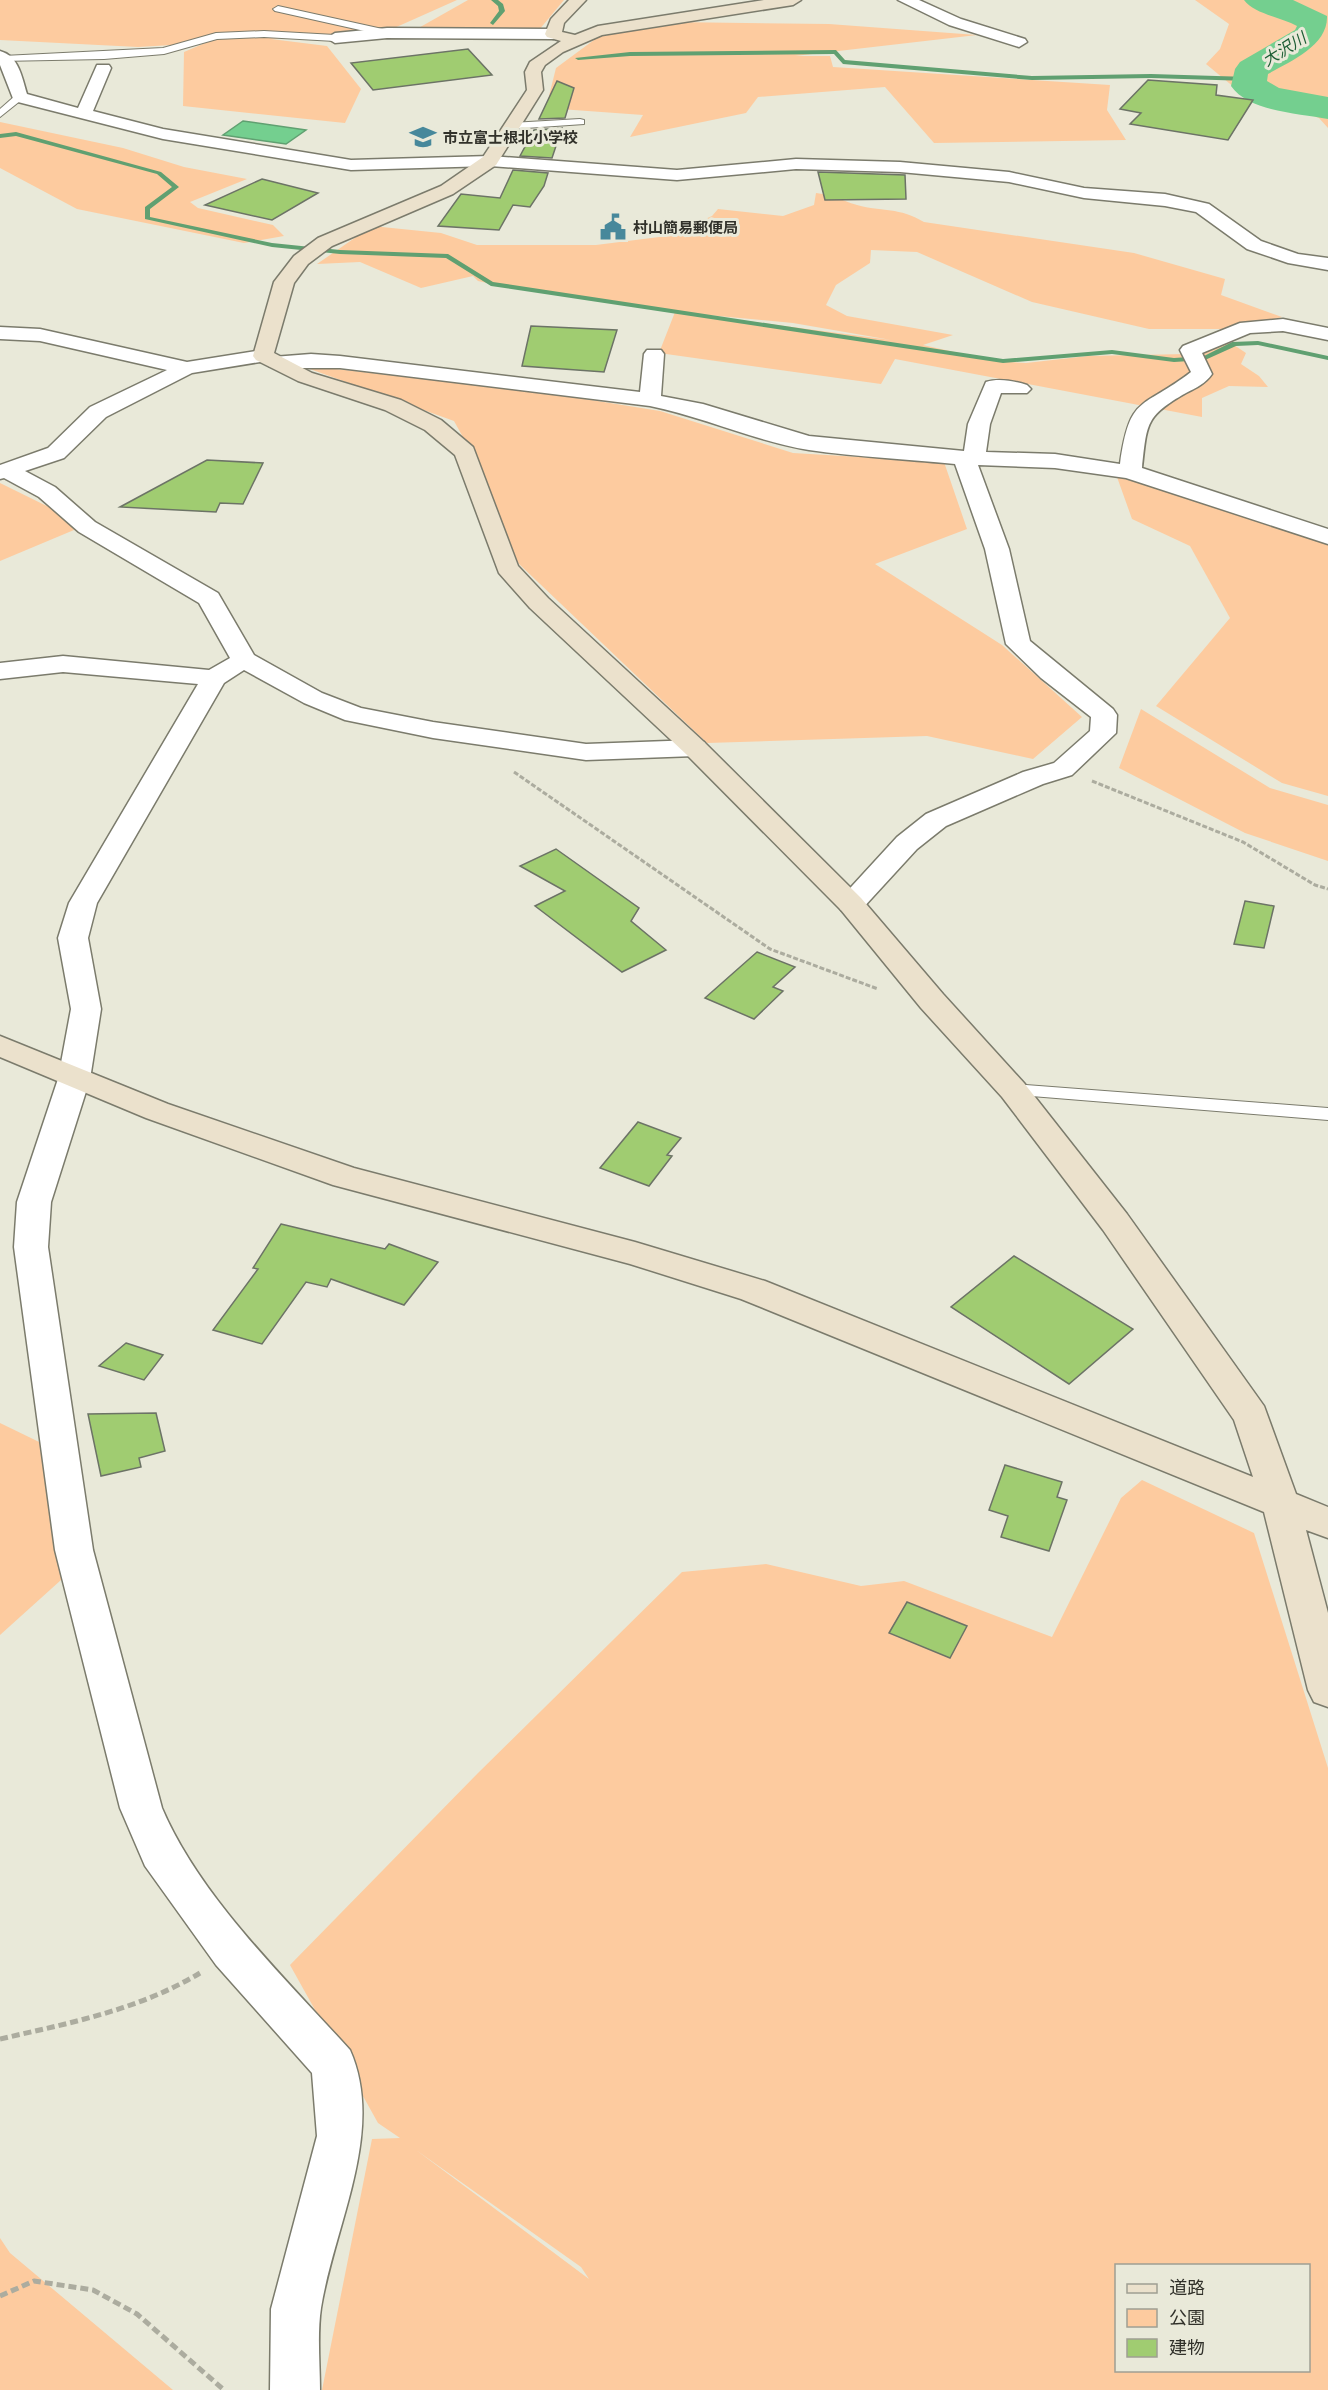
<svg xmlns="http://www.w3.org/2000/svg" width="1328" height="2390" viewBox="0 0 1328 2390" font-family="'Titillium Web','Noto Sans JP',sans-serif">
	<rect width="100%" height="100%" fill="#e9e9d9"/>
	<g fill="#fdcb9f" fill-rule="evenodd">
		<polygon points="0,0 457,0 392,29 271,39 327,46 361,89 345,123 183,106 184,52 205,43 138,47 0,40"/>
		<polygon points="468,0 564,0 539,30 415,30"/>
		<polygon points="1195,0 1328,0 1328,128 1319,118 1235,88 1206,64 1220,49 1229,24"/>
		<polygon points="672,22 829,24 977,35 795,56 830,56 833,67 1110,85 1107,110 1126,140 934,143 885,87 758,97 746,113 630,137 643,115 546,108 556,68 598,37"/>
		<polygon points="0,122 123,148 184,167 247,179 190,202 198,208 273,225 284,236 244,243 77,209 0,168"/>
		<path d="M816,193C835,195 840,200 857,205C883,212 899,207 924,222L1134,253L1225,279L1221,295L1282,317L1242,329H1149L1032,302L917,252L871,250L870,263L836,285L826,305L847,316L953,335L923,345L994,361L1026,363L1088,356L1187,354L1207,341L1231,343L1246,353L1241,364L1259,376L1268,387L1229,386L1202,398V417L895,359L881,384L659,353L675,312L496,285L478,281L473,276L421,288L360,262L317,264L372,226L441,233L477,245H596L667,236L712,216L718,209L783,216L814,205ZM686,313L793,323L891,340Z"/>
		<polygon points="318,367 541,392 660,411 793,453 944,462 967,529 875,564 1002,645 1082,717 1033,759 927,736 707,743 518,563 484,475 454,421 310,369"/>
		<polygon points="1117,477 1200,498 1328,543 1328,796 1282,783 1156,706 1230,618 1190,546 1132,519"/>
		<polygon points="0,483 63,514 74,530 0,561"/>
		<polygon points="1141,709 1270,788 1328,805 1328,861 1245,833 1119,768"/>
		<polygon points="0,1423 68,1456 61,1580 0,1635"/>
		<path d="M1142,1480L1254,1533L1328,1768V2390H322L372,2139L400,2138L378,2123L290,1965L478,1773L682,1572L766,1564L861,1586L904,1581L1052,1637L1121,1498ZM416,2150L581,2267L589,2279ZM1116,2266H1308V2370H1116Z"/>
		<polygon points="0,2238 10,2253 173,2390 0,2390"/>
	</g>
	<polygon fill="#74cf8f" stroke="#60a071" stroke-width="1.5" points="243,121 306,130 286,144 223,135"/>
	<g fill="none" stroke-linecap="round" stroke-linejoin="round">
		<g fill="#60a071" fill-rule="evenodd">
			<polygon points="491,0 498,0 503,4 505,11 493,25 490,23 499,11 498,6"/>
			<polygon points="836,50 845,60 1032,76 1151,74 1249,77 1252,79 1249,81 1151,78 1032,80 843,64 834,54 630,56 578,60 575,58 630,52"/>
			<polygon points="16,132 161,172 179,187 150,209 150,217 272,243 340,250 448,254 493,282 1003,359 1112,350 1174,358 1204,356 1232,342 1258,341 1328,356 1328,360 1258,345 1236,346 1205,360 1174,362 1112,354 1003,363 491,286 446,258 340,254 272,247 145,219 145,207 172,187 157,174 16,136 0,138 0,134"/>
		</g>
		<path fill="#74cf8f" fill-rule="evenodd" d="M1244,0H1293L1327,16C1328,46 1290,61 1268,74L1267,81L1279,88L1328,97V119C1299,113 1249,112 1231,86L1235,69L1240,62L1295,30L1297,26C1281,17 1254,14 1244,0Z"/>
	</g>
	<g fill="#a0cc71" stroke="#6c7366" stroke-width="1.5">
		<polygon points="468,49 492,75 373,90 351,63"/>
		<polygon points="1148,80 1217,85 1216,95 1253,100 1228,140 1130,124 1141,113 1120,109"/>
		<polygon points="557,81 574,88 565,118 539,119"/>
		<polygon points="562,128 552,158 520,156 534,130"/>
		<polygon points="513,170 548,173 544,186 530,207 513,205 499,230 438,226 461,194 500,198"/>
		<polygon points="818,172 905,175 906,199 825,200"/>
		<polygon points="262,179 318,193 272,220 205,205"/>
		<polygon points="531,326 617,330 604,372 522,366"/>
		<polygon points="207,460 263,463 243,504 220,503 216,512 120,507"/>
		<polygon points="556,849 639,908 631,921 666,950 622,972 535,906 565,891 520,866"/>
		<polygon points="1245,901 1274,906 1264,948 1234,944"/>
		<polygon points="757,952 795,967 773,987 783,991 754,1019 705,998"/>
		<polygon points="638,1122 681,1138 667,1155 672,1156 649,1186 600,1168"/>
		<polygon points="281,1224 385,1249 389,1244 438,1262 404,1305 331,1279 327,1287 306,1282 262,1344 213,1330 258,1269 253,1268"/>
		<polygon points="1014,1256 1133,1329 1069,1384 951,1307"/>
		<polygon points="126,1343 163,1355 144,1380 99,1366"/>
		<polygon points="156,1413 165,1451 139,1458 141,1467 101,1476 88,1414"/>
		<polygon points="1005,1465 1062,1482 1057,1497 1067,1500 1049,1551 1001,1537 1008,1516 989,1510"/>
		<polygon points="907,1602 967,1626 950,1658 889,1633"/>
	</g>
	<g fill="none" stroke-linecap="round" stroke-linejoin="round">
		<g stroke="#7b7b6c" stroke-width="2">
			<g id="lane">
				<polygon points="278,6 387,30 392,33 387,36 275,11 273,9"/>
				<polygon points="264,31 335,35 340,38 335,41 264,37 217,39 164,54 104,59 0,61 0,57 3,56 163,48 216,33"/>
				<polygon points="16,95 25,97 0,117 0,109"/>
				<polygon points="580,119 584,120 584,124 511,129 506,126 511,123"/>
				<polygon points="1013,1084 1328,1108 1328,1120 1006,1094 1004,1090"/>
			</g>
		</g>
		<g stroke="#7b7b6c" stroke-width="3">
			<g id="street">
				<polygon points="898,0 919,0 961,19 1025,39 1027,42 1019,47 949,25"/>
				<polygon points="387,28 553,29 561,34 553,39 387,38 335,43 327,38 335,33"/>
				<path d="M0,51C19,56 22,78 27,94L78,108L97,65H109L111,68L93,111L163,129L351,160L490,156L677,170L796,159L900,162L1009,172L1084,188L1165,194L1209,204L1261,241L1298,254L1328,258V270L1288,263L1247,249L1196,212L1165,206L1084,198L1009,182L900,172L796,169L677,180L490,166L351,170L163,139L14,101L0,65Z"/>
				<path d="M1283,319L1328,328V340L1283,331L1250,333L1202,353L1212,374C1206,383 1196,388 1186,393C1145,416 1147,424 1142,468L1328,529V544L1126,478L1055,468L978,465L1009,549L1030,641L1113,709L1117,715L1116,733L1072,775L1043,784L946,826L917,849L861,910L851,913L841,910L837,904L841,898L897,837L926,814L1023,772L1054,763L1090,731L1091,717L1041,678L1006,644L985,549L955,464C907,459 857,457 809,450C755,441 704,417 650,406L340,368H276L269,366L266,361L192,373L106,417L64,458L25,471L55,487L95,522L218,593L254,655L322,693L361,708L433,722L586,744L695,740L704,742L708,748L704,754L695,756L586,760L433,738L345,720L304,703L244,670L224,683L97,903L88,938L101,1009L90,1079L51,1202L48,1247L93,1550L162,1808C200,1897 285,1978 350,2050C386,2131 334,2226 321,2308C317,2334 320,2364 320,2390H270L271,2309L317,2136L312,2073L216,1965L145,1866L120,1808L55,1550L14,1247L17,1202L58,1079L71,1009L58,938L69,903L198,684L63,672L0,679V663L63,656L209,670L230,658L199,603L79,532L39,497L4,478L0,479V465L48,448L90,407L167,370L40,341L0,339V327L40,329L187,362L263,350L270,352L273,357L311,354L340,356L640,392L644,354L647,350H661L664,354L661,396L703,404L809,436L964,451L968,424L986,382C999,378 1014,381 1027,385L1031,389L1027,393H1001L990,424L986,452L1055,454L1120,464C1130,393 1142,410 1191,372L1180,350L1183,346L1240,323Z"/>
			</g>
		</g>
		<g stroke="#7b7b6c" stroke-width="3">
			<polygon id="secondary" points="569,0 586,0 564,23 562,32 575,35 598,26 764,0 801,0 793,5 602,35 563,52 545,65 541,72 543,90 496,165 453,194 332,246 308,264 294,283 274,353 312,373 401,400 441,420 473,447 518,566 548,598 704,742 861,898 943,994 1024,1083 1127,1214 1264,1406 1296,1494 1328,1507 1328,1538 1306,1530 1328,1613 1328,1707 1314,1702 1308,1690 1264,1512 741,1299 630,1264 333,1185 146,1118 0,1057 0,1036 168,1104 354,1168 635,1242 765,1281 1253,1477 1234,1420 1103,1230 1002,1097 921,1008 841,910 686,754 530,608 499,573 455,455 425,430 385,410 298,381 256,360 253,356 274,282 294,256 318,238 441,186 483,157 527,90 525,72 530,62 561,41 547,37 545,34 551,19"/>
		</g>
		<g stroke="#acac9f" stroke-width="3" stroke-dasharray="5 2" stroke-linecap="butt">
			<polyline points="514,772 770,949 878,989"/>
			<polyline points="1092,781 1243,842 1315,885 1328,889"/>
		</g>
		<g stroke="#acac9f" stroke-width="5" stroke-dasharray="8 4" stroke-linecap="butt">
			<path d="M0,2039C70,2023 138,2010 200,1973"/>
			<polyline points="0,2296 34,2281 93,2290 137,2314 224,2390"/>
		</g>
		<use href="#lane" fill="#fff" fill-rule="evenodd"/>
		<use href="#street" fill="#fff" fill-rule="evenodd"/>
		<use href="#secondary" fill="#ebe1cc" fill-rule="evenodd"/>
	</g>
	<defs>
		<g id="school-bare" transform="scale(2.07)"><path d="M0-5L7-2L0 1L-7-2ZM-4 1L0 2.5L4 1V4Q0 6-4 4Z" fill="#47889b" stroke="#e9e9d9" stroke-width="2.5" paint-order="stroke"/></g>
		<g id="civic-bare" transform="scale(2.07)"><path d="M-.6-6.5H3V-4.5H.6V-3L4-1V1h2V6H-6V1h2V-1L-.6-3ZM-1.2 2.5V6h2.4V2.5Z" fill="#47889b" stroke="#e9e9d9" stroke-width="2.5" paint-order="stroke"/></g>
	</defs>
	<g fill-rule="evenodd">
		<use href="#school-bare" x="423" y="137"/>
		<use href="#civic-bare" x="613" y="227"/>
	</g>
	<g text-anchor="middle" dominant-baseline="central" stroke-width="6" stroke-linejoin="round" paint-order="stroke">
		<g font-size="15" font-weight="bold" fill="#31312a" stroke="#e9e9d9" text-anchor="start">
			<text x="443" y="137">市立富士根北小学校</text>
			<text x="633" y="227">村山簡易郵便局</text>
		</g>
		<g font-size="16" font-style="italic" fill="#1c5d34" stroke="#e9e9d9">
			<text transform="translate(1284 49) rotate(-32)">大沢川</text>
		</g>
	</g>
	<rect x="1115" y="2264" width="195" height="108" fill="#e9e9d9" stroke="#9f9f93" stroke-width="1.5"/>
	<rect x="1127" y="2284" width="30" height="9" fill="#ebe1cc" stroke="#9f9f93" stroke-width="1.5"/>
	<text x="1169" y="2294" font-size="18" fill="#31312a">道路</text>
	<rect x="1127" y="2309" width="30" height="18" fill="#fdcb9f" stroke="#9f9f93" stroke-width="1.5"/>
	<text x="1169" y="2324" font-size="18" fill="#31312a">公園</text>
	<rect x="1127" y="2339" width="30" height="18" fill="#a0cc71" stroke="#9f9f93" stroke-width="1.5"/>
	<text x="1169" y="2354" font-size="18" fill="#31312a">建物</text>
</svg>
